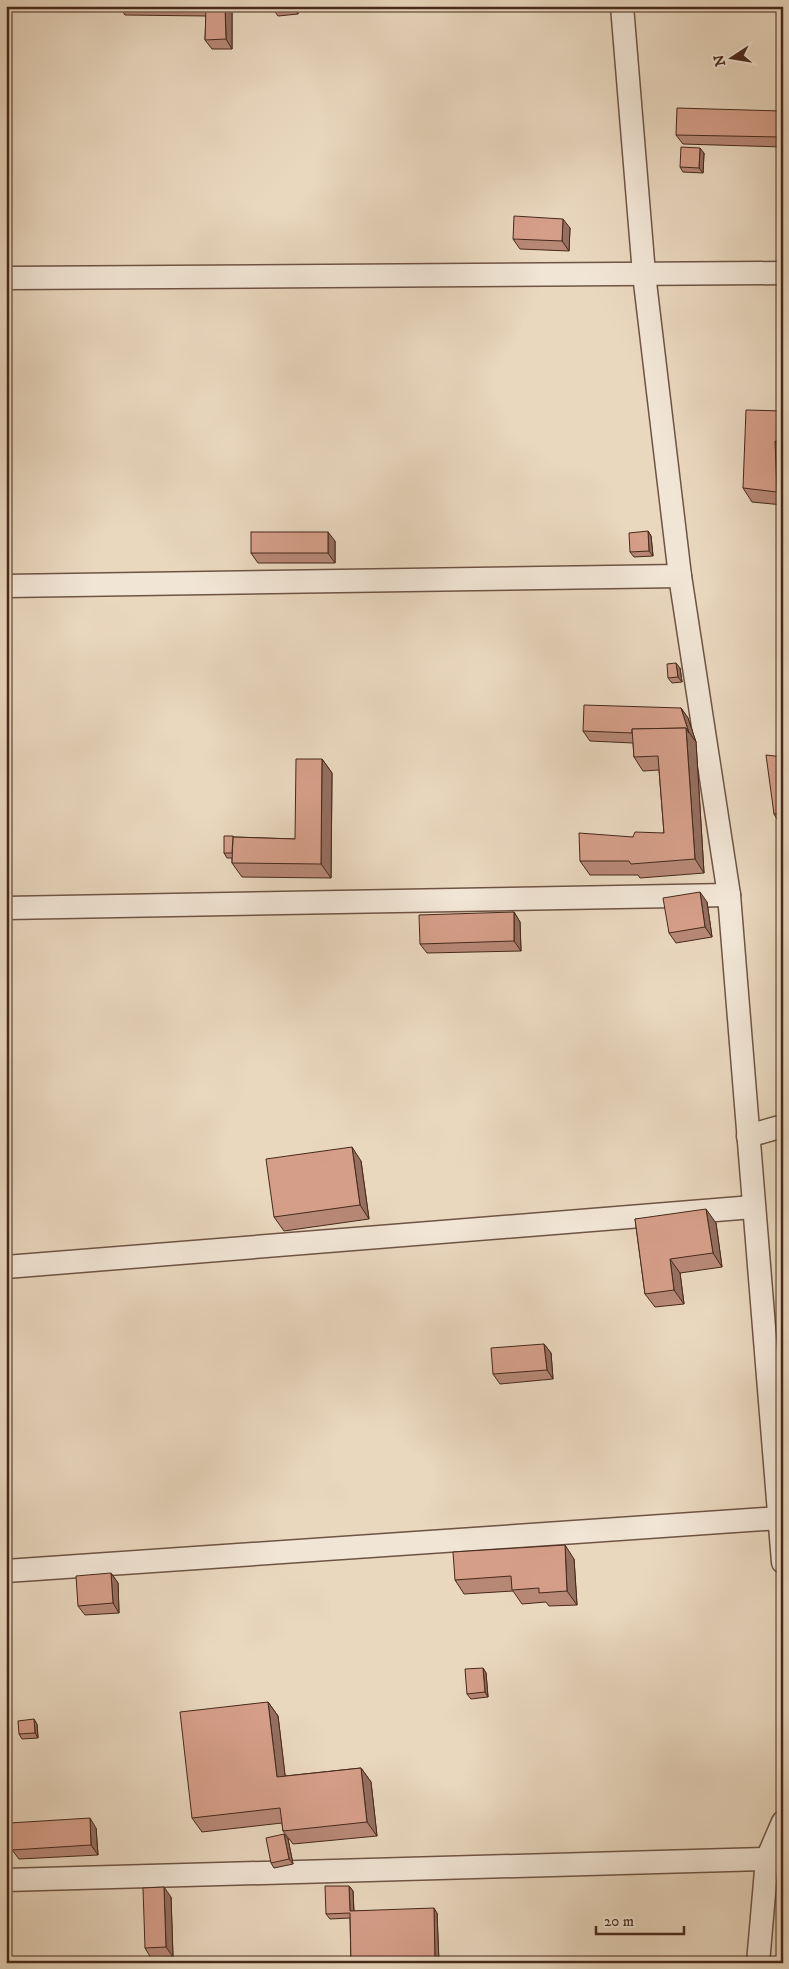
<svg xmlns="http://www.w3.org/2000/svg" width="789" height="1969" viewBox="0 0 789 1969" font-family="'IM FELL DW Pica',serif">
	<rect width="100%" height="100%" fill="#e9d7be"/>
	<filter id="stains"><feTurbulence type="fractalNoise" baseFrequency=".004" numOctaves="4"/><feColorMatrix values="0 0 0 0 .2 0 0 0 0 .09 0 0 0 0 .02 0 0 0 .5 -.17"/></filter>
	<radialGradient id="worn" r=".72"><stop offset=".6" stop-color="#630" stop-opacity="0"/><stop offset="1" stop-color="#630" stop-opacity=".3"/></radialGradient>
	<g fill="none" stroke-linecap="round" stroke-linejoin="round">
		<g stroke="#6f5444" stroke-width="25">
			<g id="minor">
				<polyline points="622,6 644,274 680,576 729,895 783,1562"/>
				<polyline points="6,278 783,273"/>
				<polyline points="6,586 680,576"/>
				<polyline points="6,908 729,895"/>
				<polyline points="748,1136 783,1126"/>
				<polyline points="6,1267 753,1207"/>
				<polyline points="6,1571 780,1518"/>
				<polyline points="6,1880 767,1859"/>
				<polyline points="758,1963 767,1859 783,1822"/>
			</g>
		</g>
		<use href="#minor" stroke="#f1e5d5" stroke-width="22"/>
	</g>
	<g fill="#b78876" stroke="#46291b">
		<polygon points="119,6 232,6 232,49 212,49 205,40 206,16 125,15"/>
		<polygon points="271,6 393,6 393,11 298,8 298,14 278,16"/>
		<polygon points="781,111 783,114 783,147 683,144 676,135"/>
		<polygon points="704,153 703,173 683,172 680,167"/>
		<polygon points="570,228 569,251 520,249 513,239"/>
		<polygon points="783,411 783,505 752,502 743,488"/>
		<polygon points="648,531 651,536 653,556 634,557 630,552"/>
		<polygon points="335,541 335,563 258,563 251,553"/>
		<polygon points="680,668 682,682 672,683 668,678"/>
		<polygon points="681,708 688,718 696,742 704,873 640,878 638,875 590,875 580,861 633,837 664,833 659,770 643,771 634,757 633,743 590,741 583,731"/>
		<polygon points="783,757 783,824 780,824 774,814"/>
		<polygon points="322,759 332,773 331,878 242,877 232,863 232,858 227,858 224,853 233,836 234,837 295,839"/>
		<polygon points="707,902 712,937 676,943 669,933"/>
		<polygon points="514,912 520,922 521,951 427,953 420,944"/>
		<polygon points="361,1161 369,1219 284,1231 274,1217"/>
		<polygon points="635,1219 716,1223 722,1267 680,1273 684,1304 655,1307 645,1294"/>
		<polygon points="544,1344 551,1353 553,1379 500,1384 493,1374"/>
		<polygon points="574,1559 577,1605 549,1606 546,1602 522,1604 513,1591 464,1594 455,1580"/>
		<polygon points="111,1573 118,1583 119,1613 85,1615 78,1606"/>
		<polygon points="483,1668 486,1673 488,1697 471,1699 467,1694"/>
		<polygon points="268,1702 278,1716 285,1776 361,1768 371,1782 377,1836 293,1844 283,1831 282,1823 202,1832 192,1818"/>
		<polygon points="37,1724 38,1738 22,1739 19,1734"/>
		<polygon points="96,1828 98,1855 19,1859 12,1850"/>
		<polygon points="288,1839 293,1864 274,1868 271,1863"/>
		<polygon points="349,1886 353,1891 354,1911 437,1913 439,1963 351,1963 350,1918 330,1919 326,1914"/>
		<polygon points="171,1897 173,1957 151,1958 145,1948"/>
	</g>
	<g fill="#956f60" stroke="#46291b">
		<polygon points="225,6 232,6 232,49 226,39"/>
		<polygon points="292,6 297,6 298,8 298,14"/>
		<polygon points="781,111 783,114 783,141 780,137"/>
		<polygon points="700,148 704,153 703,173 699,168"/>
		<polygon points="563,219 570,228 569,251 562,241"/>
		<polygon points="775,441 783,452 783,501 777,492"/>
		<polygon points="648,531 651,536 653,556 649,551"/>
		<polygon points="328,532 335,541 335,563 328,553"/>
		<polygon points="676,663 680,668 682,682 678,677"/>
		<polygon points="681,708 688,718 696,742 689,733"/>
		<polygon points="686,728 696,742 704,873 695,859"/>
		<polygon points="322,759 332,773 331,878 321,864"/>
		<polygon points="700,892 707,902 712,937 705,927"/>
		<polygon points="514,912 520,922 521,951 514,941"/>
		<polygon points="352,1147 361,1161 369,1219 360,1205"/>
		<polygon points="706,1209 716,1223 722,1267 713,1253"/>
		<polygon points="670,1259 680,1273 684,1304 674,1290"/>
		<polygon points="544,1344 551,1353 553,1379 547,1370"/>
		<polygon points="565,1545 574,1559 577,1605 567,1591"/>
		<polygon points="111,1573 118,1583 119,1613 113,1603"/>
		<polygon points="483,1668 486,1673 488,1697 485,1692"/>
		<polygon points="268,1702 278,1716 287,1791 277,1777"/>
		<polygon points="34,1719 37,1724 38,1738 35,1733"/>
		<polygon points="361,1768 371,1782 377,1836 367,1822"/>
		<polygon points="90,1818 96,1828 98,1855 91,1845"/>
		<polygon points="284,1834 288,1839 293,1864 289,1859"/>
		<polygon points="349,1886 353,1891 354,1916 350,1911"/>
		<polygon points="164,1887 171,1897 173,1957 166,1947"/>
		<polygon points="434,1908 437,1913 439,1963 435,1963"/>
	</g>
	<g fill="#d59e89" stroke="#46291b">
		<polygon points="168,6 225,6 226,39 205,40 206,7"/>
		<polygon points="677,108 781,111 780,137 676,135"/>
		<polygon points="681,147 700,148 699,168 680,167"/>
		<polygon points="514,216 563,219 562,241 513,239"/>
		<polygon points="746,410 783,411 783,441 775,441 777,492 743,488"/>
		<polygon points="648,531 649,551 630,552 629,533"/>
		<rect x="251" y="532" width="77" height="21"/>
		<polygon points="676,663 678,677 668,678 667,664"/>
		<polygon points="584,705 681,708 689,733 686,728 632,729 632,733 583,731"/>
		<polygon points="686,728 695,859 631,864 629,861 580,861 579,833 633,837 635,832 664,833 658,756 634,757 632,729"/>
		<polygon points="766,755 783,757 783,813 774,814"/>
		<polygon points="296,759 322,759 321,864 232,863 233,837 295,839"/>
		<polygon points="224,836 233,836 232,853 224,853"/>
		<polygon points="700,892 705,927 669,933 663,898"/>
		<polygon points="783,908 783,924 781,909"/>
		<polygon points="514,912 514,941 420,944 419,915"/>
		<polygon points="352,1147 360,1205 274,1217 266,1159"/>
		<polygon points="706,1209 713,1253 670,1259 674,1290 645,1294 635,1219"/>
		<polygon points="544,1344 547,1370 493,1374 491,1348"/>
		<polygon points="565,1545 567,1591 539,1593 539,1588 512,1590 511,1576 455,1580 453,1552"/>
		<polygon points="111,1573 113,1603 78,1606 76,1576"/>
		<polygon points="483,1668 485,1692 467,1694 465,1669"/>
		<polygon points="268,1702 277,1777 361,1768 367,1822 283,1831 280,1808 192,1818 180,1712"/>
		<polygon points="34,1719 35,1733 19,1734 18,1721"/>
		<polygon points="90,1818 91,1845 12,1850 10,1823"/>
		<polygon points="284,1834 289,1859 271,1863 266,1838"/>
		<polygon points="325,1886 349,1886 350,1911 434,1908 435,1963 351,1963 350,1913 326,1914"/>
		<polygon points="164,1887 166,1947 145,1948 143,1888"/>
	</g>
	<rect width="789" height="1969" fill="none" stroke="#e9d7be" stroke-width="25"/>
	<rect x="8" y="8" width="774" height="1954" fill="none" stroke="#46291b" stroke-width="2.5"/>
	<rect x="12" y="12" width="764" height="1944" fill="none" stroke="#46291b"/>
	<g transform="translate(732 58) rotate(258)" stroke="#f1e5d5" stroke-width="4" paint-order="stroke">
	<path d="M0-4L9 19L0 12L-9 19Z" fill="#46291b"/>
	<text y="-8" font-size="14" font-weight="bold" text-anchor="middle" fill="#46291b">N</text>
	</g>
	<path d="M596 1926v8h88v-8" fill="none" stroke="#46291b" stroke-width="2.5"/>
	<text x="604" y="1926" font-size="15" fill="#46291b" stroke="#f1e5d5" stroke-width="4" paint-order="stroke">20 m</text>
	<rect width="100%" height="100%" filter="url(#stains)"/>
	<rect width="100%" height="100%" fill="url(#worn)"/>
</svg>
